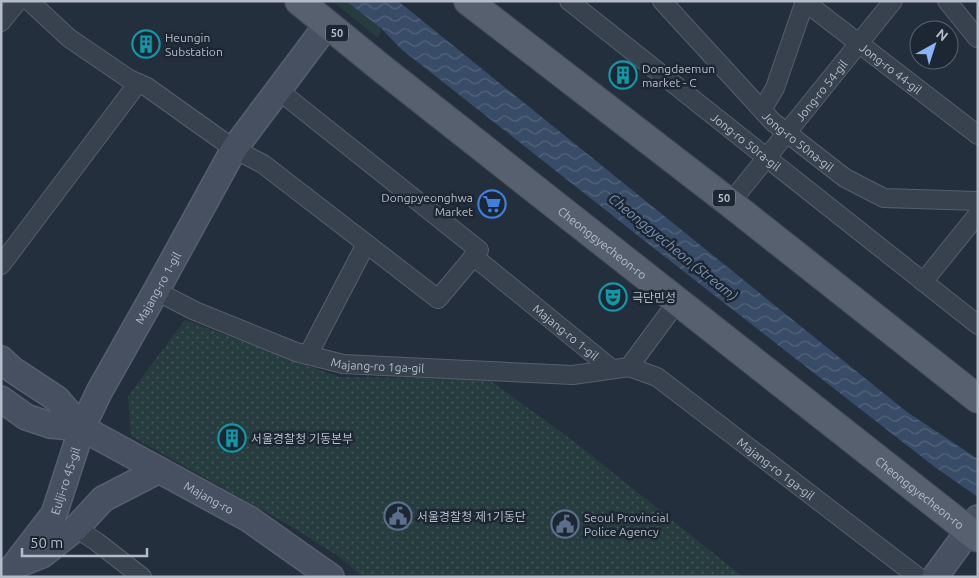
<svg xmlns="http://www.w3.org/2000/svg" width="979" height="578" viewBox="0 0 979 578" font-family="Ubuntu,'Noto Sans KR',sans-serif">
	<defs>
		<pattern id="grass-dots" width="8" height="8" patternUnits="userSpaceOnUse" patternTransform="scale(1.25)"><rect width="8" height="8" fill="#263c3f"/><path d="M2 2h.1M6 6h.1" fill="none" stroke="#435659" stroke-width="1.8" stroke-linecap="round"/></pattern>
		<pattern id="water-waves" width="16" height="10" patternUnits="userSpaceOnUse" patternTransform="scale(1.25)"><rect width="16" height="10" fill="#394c67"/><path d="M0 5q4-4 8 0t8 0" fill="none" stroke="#53647b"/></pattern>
	</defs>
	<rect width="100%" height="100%" fill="#242f3e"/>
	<polygon fill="url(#grass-dots)" points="185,320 339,377 488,379 572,440 743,577 363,577 338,556 294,528 131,436 128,396"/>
	<polygon fill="#263c3f" points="332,1 346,1 382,29 378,38"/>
	<polygon fill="url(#water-waves)" points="346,1 398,1 907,412 978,459 978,497 936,468 655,249 401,49 382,29"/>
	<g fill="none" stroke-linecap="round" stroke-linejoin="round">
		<g stroke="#565f6c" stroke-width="20">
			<g id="street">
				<polyline points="29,1 69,38 129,79 147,87 234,149 263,164 438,299 479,250 278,90"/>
				<path id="s1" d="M569,1L978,325"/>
				<path id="s2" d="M662,1L773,122L845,178L884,198L978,201"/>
				<path id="s3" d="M804,1L978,135"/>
				<polyline points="947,1 977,38"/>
				<polyline points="1,22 18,1"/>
				<polyline points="762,110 775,88 805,1"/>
				<path id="s4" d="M730,203L893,1"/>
				<path id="s5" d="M473,256L612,369"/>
				<polyline points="1,265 138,83"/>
				<polyline points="923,282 978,214"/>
				<path id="s6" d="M156,291L195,311L296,352L343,364L573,375L629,367L657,377L918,577"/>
				<polyline points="308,355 366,244"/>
				<polyline points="629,367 677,302"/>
				<polyline points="76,528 97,542 142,577"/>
			</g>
		</g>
		<g stroke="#565f6c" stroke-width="28">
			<g id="secondary">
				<path id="s7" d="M1,359L13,370L57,399L82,428L249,519L331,577"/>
				<polyline points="1,399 26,417 50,425 82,428"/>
				<polyline points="19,564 42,555 76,528 103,499 159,470"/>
				<path id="s8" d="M3,577L14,566L54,514L82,428L99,392L156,291L234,149L327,25"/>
				<polyline points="935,577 978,518"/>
			</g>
		</g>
		<g stroke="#414a57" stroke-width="30">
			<g id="primary">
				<path id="s9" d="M299,1L380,67L978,538"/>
				<polyline points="468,1 730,203 978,399"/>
			</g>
		</g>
		<use href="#street" stroke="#38414e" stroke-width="18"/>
		<use href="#secondary" stroke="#465061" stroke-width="25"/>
		<use href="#primary" stroke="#56606e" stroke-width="28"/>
	</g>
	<defs>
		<g id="building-ring" transform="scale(1.4375)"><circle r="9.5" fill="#1d2633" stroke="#0f9aa8" stroke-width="1.5"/><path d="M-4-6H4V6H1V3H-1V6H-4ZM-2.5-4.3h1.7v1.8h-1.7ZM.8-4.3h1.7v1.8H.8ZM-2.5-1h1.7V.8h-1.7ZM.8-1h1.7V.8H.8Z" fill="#0f9aa8"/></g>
		<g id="supermarket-ring" transform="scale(1.4375)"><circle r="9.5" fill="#1d2633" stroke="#3f7fe0" stroke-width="1.5"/><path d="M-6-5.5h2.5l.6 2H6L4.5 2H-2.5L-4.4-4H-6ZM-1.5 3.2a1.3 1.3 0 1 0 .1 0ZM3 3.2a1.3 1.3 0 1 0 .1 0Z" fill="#3f7fe0"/></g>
		<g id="theatre-ring" transform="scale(1.4375)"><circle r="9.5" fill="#1d2633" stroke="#0f9aa8" stroke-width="1.5"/><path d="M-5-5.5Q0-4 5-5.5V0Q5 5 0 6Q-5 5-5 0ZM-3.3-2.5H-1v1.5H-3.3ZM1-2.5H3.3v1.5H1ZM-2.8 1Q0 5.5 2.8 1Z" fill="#0f9aa8"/></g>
		<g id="civic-ring" transform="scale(1.4375)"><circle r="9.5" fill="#1d2633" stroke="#5c6f8a" stroke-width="1.5"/><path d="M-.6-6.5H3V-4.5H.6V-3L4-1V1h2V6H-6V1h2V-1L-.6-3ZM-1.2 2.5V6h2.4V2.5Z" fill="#5c6f8a"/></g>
	</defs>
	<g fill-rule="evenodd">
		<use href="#building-ring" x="146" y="44"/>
		<use href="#building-ring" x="623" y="75"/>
		<use href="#supermarket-ring" x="492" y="204"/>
		<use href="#theatre-ring" x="613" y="297"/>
		<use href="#building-ring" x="232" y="438"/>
		<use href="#civic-ring" x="398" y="516"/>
		<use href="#civic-ring" x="565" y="524"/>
	</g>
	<g text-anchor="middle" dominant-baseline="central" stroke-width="5" stroke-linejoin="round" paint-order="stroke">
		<g fill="#1d2633" stroke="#878f9c" stroke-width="1">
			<rect x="326" y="24.5" width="22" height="17" rx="4"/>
			<rect x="713" y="189.5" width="22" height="17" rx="4"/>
		</g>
		<g font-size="11" font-weight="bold" fill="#b4bcc9">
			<text x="337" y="33">50</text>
			<text x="724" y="198">50</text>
		</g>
		<g font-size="12" fill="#b4bcc9" stroke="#1d2633" text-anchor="start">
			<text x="165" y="37">Heungin<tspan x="165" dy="14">Substation</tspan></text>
			<text x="642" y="68">Dongdaemun<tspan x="642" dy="14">market - C</tspan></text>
			<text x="473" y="197" text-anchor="end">Dongpyeonghwa<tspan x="473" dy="14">Market</tspan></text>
			<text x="632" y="297">극단민성</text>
			<text x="251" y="438">서울경찰청 기동본부</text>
			<text x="417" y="516">서울경찰청 제1기동단</text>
			<text x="584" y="517">Seoul Provincial<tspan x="584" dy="14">Police Agency</tspan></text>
		</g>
		<g font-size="12" fill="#b4bcc9" stroke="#1d2633">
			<text stroke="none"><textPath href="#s3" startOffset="110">Jong-ro 44-gil</textPath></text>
			<text stroke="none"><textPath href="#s4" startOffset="145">Jong-ro 54-gil</textPath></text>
			<text stroke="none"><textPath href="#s1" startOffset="226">Jong-ro 50ra-gil</textPath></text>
			<text stroke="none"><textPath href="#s2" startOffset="196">Jong-ro 50na-gil</textPath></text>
			<text stroke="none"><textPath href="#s9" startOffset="388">Cheonggyecheon-ro</textPath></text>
			<text stroke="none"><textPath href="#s8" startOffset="331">Majang-ro 1-gil</textPath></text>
			<text stroke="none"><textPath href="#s5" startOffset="120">Majang-ro 1-gil</textPath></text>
			<text stroke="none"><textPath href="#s6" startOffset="236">Majang-ro 1ga-gil</textPath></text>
			<text stroke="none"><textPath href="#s6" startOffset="668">Majang-ro 1ga-gil</textPath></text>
			<text stroke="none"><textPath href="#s8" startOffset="116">Eulji-ro 45-gil</textPath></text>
			<text stroke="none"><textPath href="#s9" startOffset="792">Cheonggyecheon-ro</textPath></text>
			<text stroke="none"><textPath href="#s7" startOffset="252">Majang-ro</textPath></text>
		</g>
		<g font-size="14" font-style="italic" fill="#7c92b1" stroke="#1d2633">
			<text transform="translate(673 247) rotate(39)">Cheonggyecheon (Stream)</text>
		</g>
	</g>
	<rect width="979" height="578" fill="none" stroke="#b4bcc9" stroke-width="5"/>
	<g transform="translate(934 45) rotate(39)"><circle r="24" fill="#1d2633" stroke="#59626f"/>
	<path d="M0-4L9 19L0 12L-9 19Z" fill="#8ab4f8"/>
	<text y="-8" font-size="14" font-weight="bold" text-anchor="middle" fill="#b4bcc9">N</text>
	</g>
	<path d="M22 548v8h125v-8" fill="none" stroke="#b4bcc9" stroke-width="2.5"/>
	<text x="30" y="548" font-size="15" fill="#b4bcc9" stroke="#1d2633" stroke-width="4" paint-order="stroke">50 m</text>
</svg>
